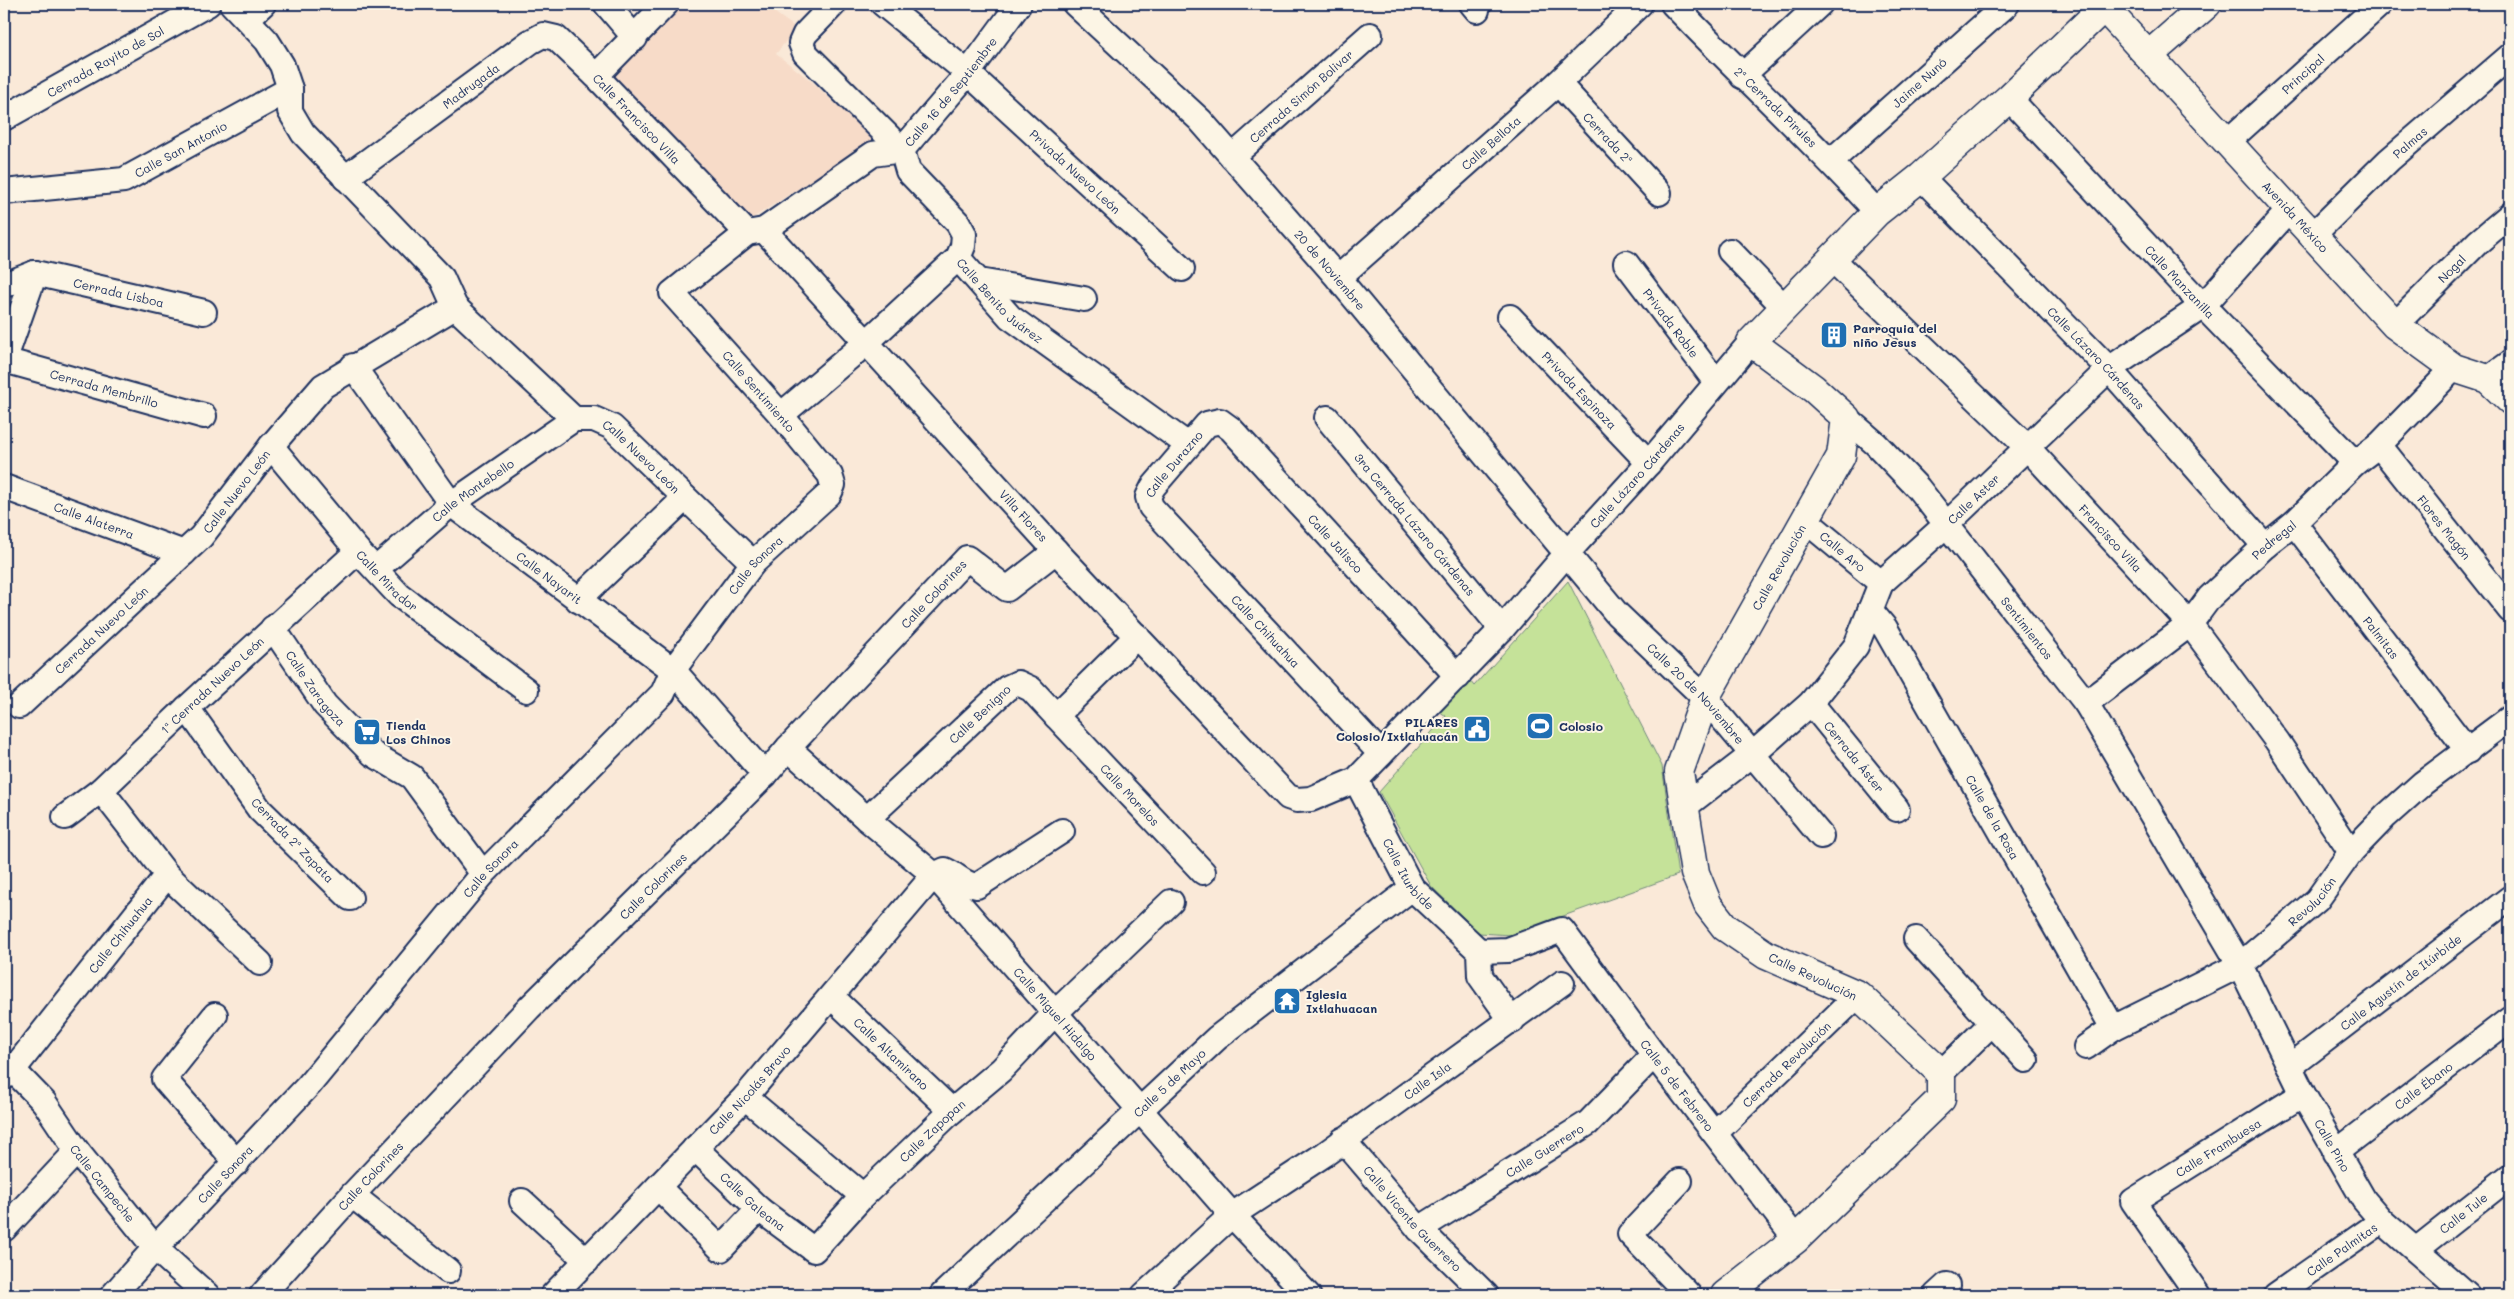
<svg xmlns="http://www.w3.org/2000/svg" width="2514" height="1299" viewBox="0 0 2514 1299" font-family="Mali,sans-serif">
	<rect width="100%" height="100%" fill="#fae9d8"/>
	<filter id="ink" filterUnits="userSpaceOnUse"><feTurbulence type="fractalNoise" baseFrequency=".02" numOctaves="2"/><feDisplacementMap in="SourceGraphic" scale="10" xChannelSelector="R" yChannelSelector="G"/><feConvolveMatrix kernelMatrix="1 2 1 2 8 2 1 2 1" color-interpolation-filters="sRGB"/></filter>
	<g filter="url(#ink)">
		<polygon fill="#f7dbc8" points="679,4 763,4 796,28 776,54 810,80 874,140 751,219 719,184 610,76"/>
		<polygon fill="#c5e299" stroke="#70887c" points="1568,581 1662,766 1678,875 1510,935 1479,933 1431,886 1379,792 1446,716 1433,707 1464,673 1474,686"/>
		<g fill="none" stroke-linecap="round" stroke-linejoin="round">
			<g stroke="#1b2f5e" stroke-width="28">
				<g id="street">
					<path id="s1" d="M232,4L267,41L282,65L290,89V111L303,133L442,278L455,307L574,419H594L612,427L753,563"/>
					<polyline points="606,4 635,38"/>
					<path id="s2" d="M883,4L968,73L1182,269"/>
					<path id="s3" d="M1075,4L1200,120L1338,278L1617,614L1705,698L1821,836"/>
					<polyline points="1472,4 1477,10"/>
					<path d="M1673,4C1740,74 1812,140 1877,212"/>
					<polyline points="247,19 263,4"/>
					<polyline points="596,76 666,4"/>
					<polyline points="1742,76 1820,4"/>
					<polyline points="1558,83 1659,193"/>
					<path id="s4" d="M2009,98L2203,306L2355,463"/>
					<path id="s5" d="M4,118L208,4"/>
					<path id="s6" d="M2227,142L2380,4"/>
					<path id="s7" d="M1232,157L1370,35"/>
					<path id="s8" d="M1831,161L2007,4"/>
					<path id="s9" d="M1921,177L2109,369L2265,546"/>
					<path id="s10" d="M345,178L530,42L543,35L556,38L596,76L747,233"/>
					<path id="s11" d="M4,192L124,180L290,89"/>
					<path id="s12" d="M764,230L1056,551L1288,797L1297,800L1311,799L1356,780L1502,629L1568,552L1649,463L1751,342"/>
					<path id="s13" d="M2313,235L2389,160L2510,56"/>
					<polyline points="1730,251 1783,306"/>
					<path id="s14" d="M958,258L1010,317L1188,445"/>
					<path id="s15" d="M1831,258L2026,446L2190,624L2277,741L2351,852"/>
					<path id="s16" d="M1626,263L1716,382"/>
					<path id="s17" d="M35,273L204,312"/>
					<path id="s18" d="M1338,278L1558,83L1640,4"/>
					<polyline points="979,281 1084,299"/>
					<polyline points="4,285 35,273"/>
					<path id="s19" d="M1510,317L1649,463"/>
					<path id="s20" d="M2395,325L2478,242L2510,215"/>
					<path id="s21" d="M4,360L204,416"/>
					<polyline points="4,361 35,273"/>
					<path id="s22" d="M353,366L451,504L673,670L765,775"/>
					<polyline points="2488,379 2510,363"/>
					<polyline points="781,415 866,343 958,258 963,246 964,234 958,223 908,171 902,150 805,53 801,43 805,34 834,4"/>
					<path id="s23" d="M1327,418L1502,629"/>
					<path id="s24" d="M1846,418L1876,444L1918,488L2086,703L2240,965L2303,1094L2364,1200L2382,1221L2467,1295"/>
					<path id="s25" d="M2379,445L2510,610"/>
					<path id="s26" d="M271,446L358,551L399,595L526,690"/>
					<path id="s27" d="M4,487L184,553"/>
					<path id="s28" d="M1805,520L1881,583"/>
					<path id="s29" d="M2294,523L2468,751"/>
					<path id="s30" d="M376,569L451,504L574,419"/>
					<polyline points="578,600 685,498"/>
					<path id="s31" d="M1870,610L1885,628L2113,1028"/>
					<path id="s32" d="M273,628L325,705L373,754L412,777L483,874"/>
					<path id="s33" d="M1811,703L1897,809"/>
					<path id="s34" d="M2086,703L2190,624L2210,597L2265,546L2294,523L2355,463L2379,445L2454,368"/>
					<path id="s35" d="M19,706L201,537L271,446L323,386L455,307"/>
					<polyline points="187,708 260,810 350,898"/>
					<path id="s36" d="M1056,716L1203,872"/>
					<path id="s37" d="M788,748L867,819L934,875L1232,1215L1308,1295"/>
					<path id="s38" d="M1381,754L1151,507L1148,497L1153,487L1207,424L1220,421L1231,429L1458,677"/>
					<path id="s39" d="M1356,780L1412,888L1479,951L1480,976L1512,1021"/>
					<polyline points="101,790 167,875 260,963"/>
					<path id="s40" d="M1683,808L1753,754L1811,703L1856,646L1881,583L1947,524L2109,369L2203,306L2290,209"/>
					<polyline points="65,817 101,790 187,708 358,551"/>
					<path id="s41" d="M867,819L1007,688L1018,683L1031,689L1056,716L1137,636"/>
					<polyline points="1916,939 2026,1060"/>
					<path id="s42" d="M1479,951L1508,950L1562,930L1654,1055L1796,1239"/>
					<path id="s43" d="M832,997L952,1111"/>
					<polyline points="215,1015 164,1079 237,1163"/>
					<path id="s44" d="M2086,1047L2113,1028L2240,965L2317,900L2351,852L2386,816L2423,783L2510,718"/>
					<path id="s45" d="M4,1065L13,1070L44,1102L77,1151L155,1248L207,1295"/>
					<path id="s46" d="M2291,1066L2510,898"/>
					<polyline points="1941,1073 1991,1024"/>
					<path id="s47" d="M4,1077L13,1070L167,875"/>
					<polyline points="745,1097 863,1196"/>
					<path id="s48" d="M1715,1133L1858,995"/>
					<path id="s49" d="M1343,1140L1419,1229L1486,1295"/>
					<path id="s50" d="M695,1148L759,1209L814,1250L863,1196L952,1111L1001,1070L1054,1014L1171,902"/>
					<path id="s51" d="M2335,1153L2510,1019"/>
					<polyline points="1680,1181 1630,1234 1689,1295"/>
					<polyline points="658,1187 721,1249 759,1209"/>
					<polyline points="352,1195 448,1271"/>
					<polyline points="522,1201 587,1261"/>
					<polyline points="4,1229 77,1151"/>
					<path id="s52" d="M1419,1229L1588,1123L1654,1055"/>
					<path id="s53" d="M2416,1250L2510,1176"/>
					<path id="s54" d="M113,1295L155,1248L309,1085L483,874L663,693L673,670L753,563L829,494L833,485L830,475L781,415L672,293L747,233L764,230L873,154L902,150L968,73L1019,4"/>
					<path id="s55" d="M262,1295L352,1195L529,1008L765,775L788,748L967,558L1007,589L1056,551"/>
					<path id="s56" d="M553,1295L745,1097L934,875L945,870C959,876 962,884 977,886L1062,831"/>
					<path id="s57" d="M942,1295L1217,1038L1412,888"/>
					<path id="s58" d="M1144,1295L1232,1215L1325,1154L1562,983"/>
					<polyline points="1936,1295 1947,1285"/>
					<path id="s59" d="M2198,1295L2133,1201L2303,1094"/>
					<path id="s60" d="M2276,1295L2382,1221"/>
				</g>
			</g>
			<g stroke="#1b2f5e" stroke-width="31">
				<g id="secondary">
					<path id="s61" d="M2101,4L2395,325L2454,368L2488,379L2510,400"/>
					<polyline points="2148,56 2207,4"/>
					<path id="s62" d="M1725,1295L1796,1239L1941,1099V1073L1858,995L1766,955L1725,927L1708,905L1695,873L1679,772L1705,698L1841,456L1846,418L1814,389L1751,342L1877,212L1921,177L2009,98L2104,7"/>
				</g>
			</g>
			<use href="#street" stroke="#fcf5e5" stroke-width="24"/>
			<use href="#secondary" stroke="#fcf5e5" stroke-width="28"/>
		</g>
	</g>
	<defs>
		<g id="building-square" transform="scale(1.4375)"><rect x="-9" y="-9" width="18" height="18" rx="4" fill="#1f6fb2" stroke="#fcf5e5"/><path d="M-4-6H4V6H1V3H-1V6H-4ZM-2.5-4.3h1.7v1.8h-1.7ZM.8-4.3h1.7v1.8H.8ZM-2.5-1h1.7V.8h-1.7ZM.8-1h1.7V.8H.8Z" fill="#fff"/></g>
		<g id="stadium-square" transform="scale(1.4375)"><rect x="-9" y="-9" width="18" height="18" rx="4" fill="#1f6fb2" stroke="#fcf5e5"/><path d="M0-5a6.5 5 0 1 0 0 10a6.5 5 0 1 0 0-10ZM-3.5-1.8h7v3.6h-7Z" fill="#fff"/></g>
		<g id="civic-square" transform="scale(1.4375)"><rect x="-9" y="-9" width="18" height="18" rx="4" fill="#1f6fb2" stroke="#fcf5e5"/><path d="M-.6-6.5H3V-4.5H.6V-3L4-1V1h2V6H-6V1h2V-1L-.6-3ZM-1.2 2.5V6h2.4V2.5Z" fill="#fff"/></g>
		<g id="supermarket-square" transform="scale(1.4375)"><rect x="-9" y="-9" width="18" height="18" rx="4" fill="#1f6fb2" stroke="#fcf5e5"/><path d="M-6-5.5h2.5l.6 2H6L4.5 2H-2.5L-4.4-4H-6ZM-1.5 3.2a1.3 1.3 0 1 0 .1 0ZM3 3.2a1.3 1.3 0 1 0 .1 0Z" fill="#fff"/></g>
		<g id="temple-square" transform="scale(1.4375)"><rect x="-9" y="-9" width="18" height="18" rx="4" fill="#1f6fb2" stroke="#fcf5e5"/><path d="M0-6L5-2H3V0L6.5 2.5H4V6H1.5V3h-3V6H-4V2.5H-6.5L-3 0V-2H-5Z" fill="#fff"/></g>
	</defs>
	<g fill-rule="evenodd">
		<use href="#building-square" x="1834" y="335"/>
		<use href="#stadium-square" x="1540" y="726"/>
		<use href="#civic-square" x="1477" y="729"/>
		<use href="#supermarket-square" x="367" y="732"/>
		<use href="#temple-square" x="1287" y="1001"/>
	</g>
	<g text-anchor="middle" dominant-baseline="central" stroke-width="4" stroke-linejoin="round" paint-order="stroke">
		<g font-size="12" fill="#1b2f5e" stroke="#fcf5e5">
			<text stroke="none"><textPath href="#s5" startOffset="116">Cerrada Rayito de Sol</textPath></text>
			<text stroke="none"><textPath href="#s6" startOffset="102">Principal</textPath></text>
			<text stroke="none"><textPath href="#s8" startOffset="118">Jaime Nunó</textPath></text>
			<text stroke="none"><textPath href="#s10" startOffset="156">Madrugada</textPath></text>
			<text stroke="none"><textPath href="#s54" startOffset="1690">Calle 16 de Septiembre</textPath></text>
			<text stroke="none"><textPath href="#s7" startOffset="92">Cerrada Simón Bolivar</textPath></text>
			<text transform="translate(1776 107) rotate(44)">2ª Cerrada Pirules</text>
			<text stroke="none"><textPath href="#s10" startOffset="372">Calle Francisco Villa</textPath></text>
			<text transform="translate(1608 138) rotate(47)">Cerrada 2ª</text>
			<text stroke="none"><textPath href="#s18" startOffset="204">Calle Bellota</textPath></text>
			<text stroke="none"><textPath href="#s13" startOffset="134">Palmas</textPath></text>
			<text stroke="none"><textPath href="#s11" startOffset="185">Calle San Antonio</textPath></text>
			<text stroke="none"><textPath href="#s2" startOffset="255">Privada Nuevo León</textPath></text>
			<text stroke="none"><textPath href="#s61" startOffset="288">Avenida México</textPath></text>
			<text stroke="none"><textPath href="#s20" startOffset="80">Nogal</textPath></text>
			<text stroke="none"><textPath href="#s3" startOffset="369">20 de Noviembre</textPath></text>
			<text stroke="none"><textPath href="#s4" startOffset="251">Calle Manzanilla</textPath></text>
			<text stroke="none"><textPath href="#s17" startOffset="86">Cerrada Lisboa</textPath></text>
			<text stroke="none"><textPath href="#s14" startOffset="60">Calle Benito Juárez</textPath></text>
			<text stroke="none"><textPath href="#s16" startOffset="75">Privada Roble</textPath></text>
			<text stroke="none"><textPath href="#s9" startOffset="252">Calle Lázaro Cárdenas</textPath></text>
			<text stroke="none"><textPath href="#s21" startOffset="104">Cerrada Membrillo</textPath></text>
			<text stroke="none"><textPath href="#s19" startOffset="101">Privada Espinoza</textPath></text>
			<text transform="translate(759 391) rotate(49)">Calle Sentimiento</text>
			<text stroke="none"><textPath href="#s1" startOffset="629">Calle Nuevo León</textPath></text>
			<text stroke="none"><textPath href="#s38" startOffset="390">Calle Durazno</textPath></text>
			<text stroke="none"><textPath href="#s12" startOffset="1259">Calle Lázaro Cárdenas</textPath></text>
			<text stroke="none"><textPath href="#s35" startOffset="306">Calle Nuevo León</textPath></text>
			<text stroke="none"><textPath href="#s30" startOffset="125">Calle Montebello</textPath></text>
			<text stroke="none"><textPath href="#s40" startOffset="431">Calle Aster</textPath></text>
			<text stroke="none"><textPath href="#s12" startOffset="386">Villa Flores</textPath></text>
			<text stroke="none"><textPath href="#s27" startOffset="96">Calle Alaterra</textPath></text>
			<text stroke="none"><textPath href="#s23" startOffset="138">3ra Cerrada Lázaro Cárdenas</textPath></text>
			<text stroke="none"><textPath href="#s25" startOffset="105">Flores Magón</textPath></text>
			<text stroke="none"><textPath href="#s15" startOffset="396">Francisco Villa</textPath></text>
			<text stroke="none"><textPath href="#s34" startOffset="250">Pedregal</textPath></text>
			<text stroke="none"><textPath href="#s38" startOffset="624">Calle Jalisco</textPath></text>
			<text stroke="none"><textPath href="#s28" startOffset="49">Calle Aro</textPath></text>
			<text stroke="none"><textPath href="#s54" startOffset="975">Calle Sonora</textPath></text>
			<text stroke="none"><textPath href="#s62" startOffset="975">Calle Revolución</textPath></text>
			<text stroke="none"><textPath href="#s26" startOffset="178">Calle Mirador</textPath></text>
			<text stroke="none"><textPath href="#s22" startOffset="292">Calle Nayarit</textPath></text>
			<text stroke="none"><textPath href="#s55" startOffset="971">Calle Colorines</textPath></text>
			<text stroke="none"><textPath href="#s24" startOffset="278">Sentimientos</textPath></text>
			<text stroke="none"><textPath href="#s35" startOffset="112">Cerrada Nuevo León</textPath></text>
			<text transform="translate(1266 631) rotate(47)">Calle Chihuahua</text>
			<text stroke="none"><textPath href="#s29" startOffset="144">Palmitas</textPath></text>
			<text transform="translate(212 685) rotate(-43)">1ª Cerrada Nuevo León</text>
			<text stroke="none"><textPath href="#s32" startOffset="74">Calle Zaragoza</textPath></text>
			<text stroke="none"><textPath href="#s3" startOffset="929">Calle 20 de Noviembre</textPath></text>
			<text stroke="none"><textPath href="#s41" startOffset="154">Calle Benigno</textPath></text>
			<text stroke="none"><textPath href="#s33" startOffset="69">Cerrada Áster</textPath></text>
			<text stroke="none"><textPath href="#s36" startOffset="108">Calle Morelos</textPath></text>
			<text stroke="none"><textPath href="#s31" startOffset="241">Calle de la Rosa</textPath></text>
			<text transform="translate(293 840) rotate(46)">Cerrada 2ª Zapata</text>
			<text stroke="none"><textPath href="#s54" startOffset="570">Calle Sonora</textPath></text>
			<text stroke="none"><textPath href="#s39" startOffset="108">Calle Iturbide</textPath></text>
			<text stroke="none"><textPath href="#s55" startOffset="566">Calle Colorines</textPath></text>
			<text stroke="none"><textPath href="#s44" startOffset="271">Revolución</textPath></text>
			<text stroke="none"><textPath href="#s47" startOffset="184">Calle Chihuahua</textPath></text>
			<text transform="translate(1813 976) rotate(25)">Calle Revolución</text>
			<text stroke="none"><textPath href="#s46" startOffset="138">Calle Agustín de Itúrbide</textPath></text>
			<text stroke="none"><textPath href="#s37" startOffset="378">Calle Miguel Hidalgo</textPath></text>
			<text stroke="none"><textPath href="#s43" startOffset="82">Calle Altamirano</textPath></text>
			<text stroke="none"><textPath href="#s48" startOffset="99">Cerrada Revolución</textPath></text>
			<text stroke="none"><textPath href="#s58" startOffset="356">Calle Isla</textPath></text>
			<text stroke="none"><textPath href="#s57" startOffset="311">Calle 5 de Mayo</textPath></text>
			<text stroke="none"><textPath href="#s42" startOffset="280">Calle 5 de Febrero</textPath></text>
			<text stroke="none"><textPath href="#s51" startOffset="111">Calle Ébano</textPath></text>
			<text stroke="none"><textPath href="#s56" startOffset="284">Calle Nicolás Bravo</textPath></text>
			<text stroke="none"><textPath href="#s50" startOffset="325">Calle Zapopan</textPath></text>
			<text stroke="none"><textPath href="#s24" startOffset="880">Calle Pino</textPath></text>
			<text stroke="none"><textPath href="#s59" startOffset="215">Calle Frambuesa</textPath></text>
			<text stroke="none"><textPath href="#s52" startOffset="148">Calle Guerrero</textPath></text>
			<text stroke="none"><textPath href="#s54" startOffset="165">Calle Sonora</textPath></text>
			<text stroke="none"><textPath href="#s55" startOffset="161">Calle Colorines</textPath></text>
			<text stroke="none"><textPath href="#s45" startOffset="155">Calle Campeche</textPath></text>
			<text stroke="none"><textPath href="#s50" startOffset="79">Calle Galeana</textPath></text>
			<text stroke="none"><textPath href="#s53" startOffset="60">Calle Tule</textPath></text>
			<text stroke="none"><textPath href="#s49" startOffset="105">Calle Vicente Guerrero</textPath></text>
			<text stroke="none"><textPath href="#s60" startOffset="80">Calle Palmitas</textPath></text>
		</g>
		<g font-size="12" font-weight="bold" fill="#1b2f5e" stroke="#fcf5e5" text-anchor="start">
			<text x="1853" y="328">Parroquia del<tspan x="1853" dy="14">niño Jesus</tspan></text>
			<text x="1458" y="722" text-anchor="end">PILARES<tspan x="1458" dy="14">Colosio/Ixtlahuacán</tspan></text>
			<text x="386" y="725">Tienda<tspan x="386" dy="14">Los Chinos</tspan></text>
			<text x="1559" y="726">Colosio</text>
			<text x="1306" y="994">Iglesia<tspan x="1306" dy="14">Ixtlahuacan</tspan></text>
		</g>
	</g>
	<rect width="2514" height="1299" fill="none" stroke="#fcf5e5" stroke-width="20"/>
	<rect x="10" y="10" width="2494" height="1279" fill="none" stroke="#1b2f5e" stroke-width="2" filter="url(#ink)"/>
</svg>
